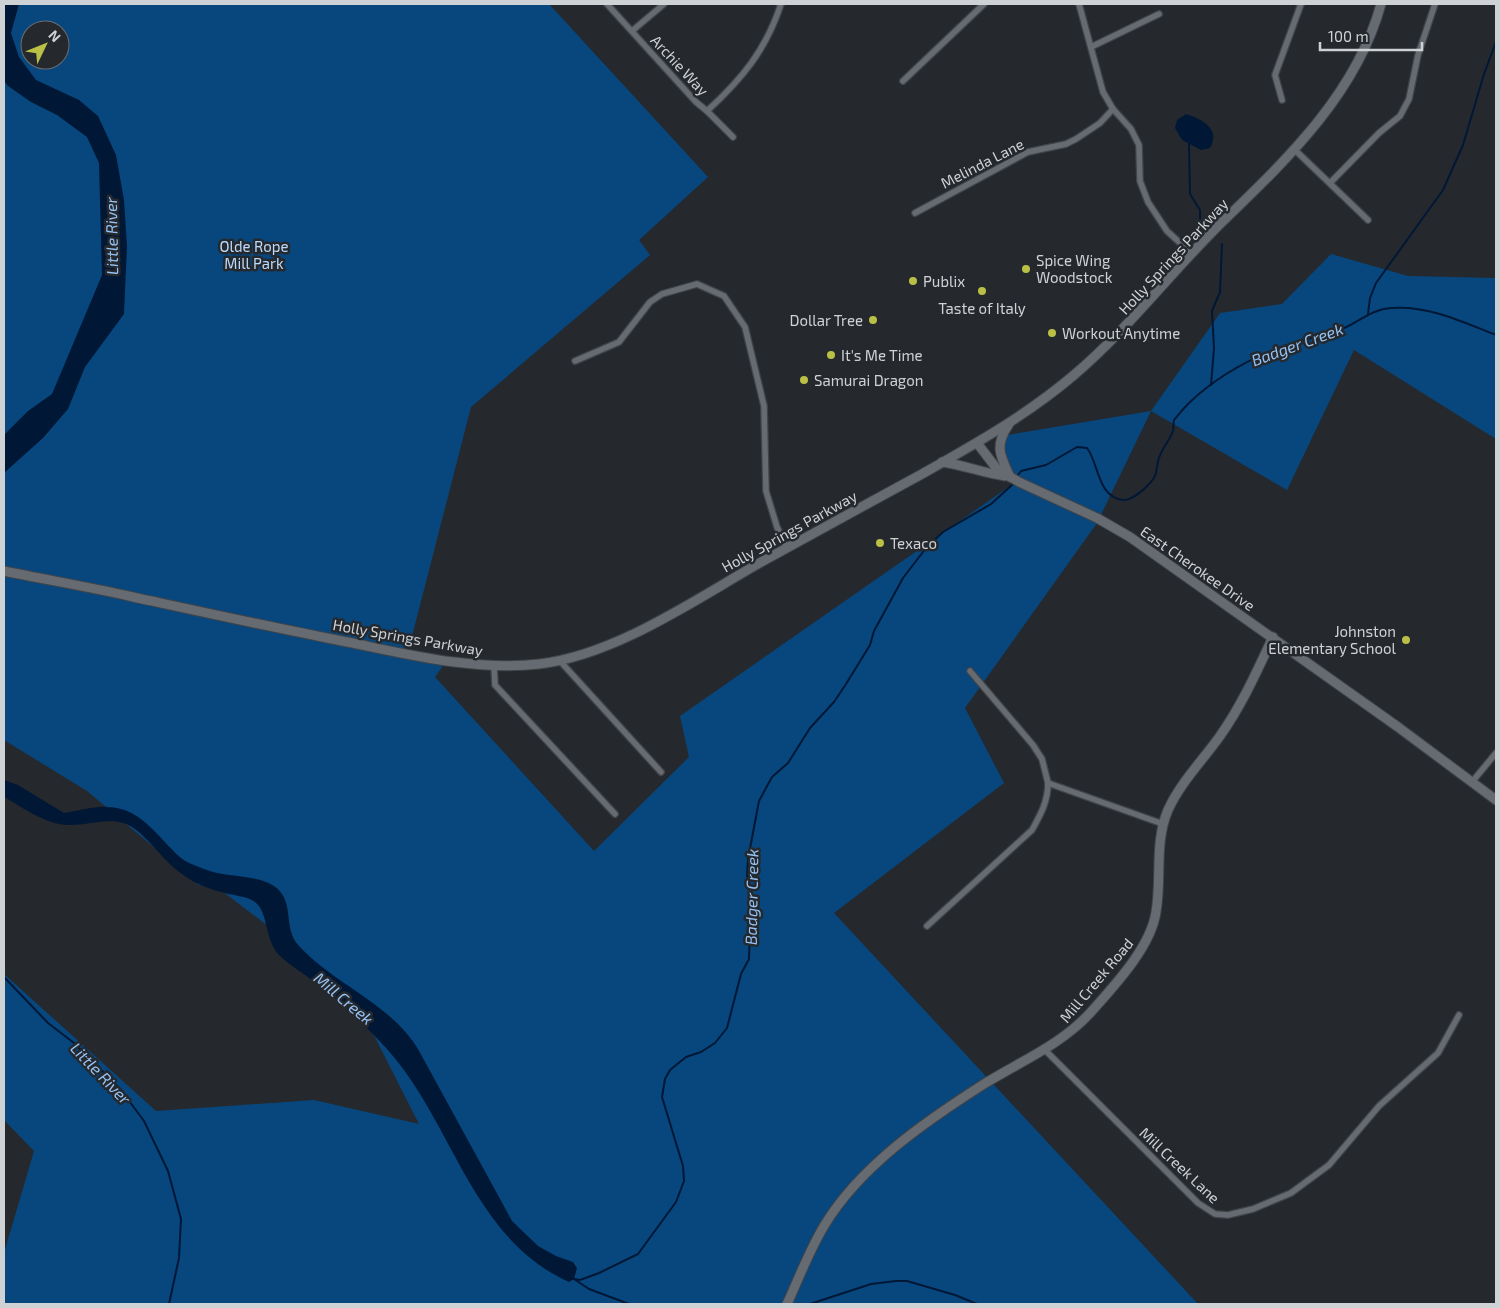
<svg xmlns="http://www.w3.org/2000/svg" width="1500" height="1308" viewBox="0 0 1500 1308" font-family="'Exo 2',sans-serif">
	<rect width="100%" height="100%" fill="#25292e"/>
	<path fill="#07477e" fill-rule="evenodd" d="M4,4H549L708,177L639,240L650,255L471,407L409,648L418,657L445,663L435,677L594,851L689,757L680,716L1013,484L1001,436L1151,411L1220,313L1282,304L1331,254L1408,276L1496,278V439L1354,350L1287,490L1151,411L1097,523L965,708L1004,783L834,913L1198,1304H4V1253L34,1151L4,1120V974L156,1111L314,1100L419,1124L352,992L279,955L277,933L217,887L199,885L87,791L4,740ZM30,30H60V60H30Z"/>
	<g fill="#001835">
		<polygon points="4,4 19,4 11,33 19,57 36,80 79,100 98,116 116,155 124,200 127,246 124,314 85,367 68,409 43,438 4,473 4,435 28,411 52,394 102,275 99,163 87,137 57,115 31,102 8,86 4,81"/>
		<path d="M1186,114C1202,119 1221,129 1210,148L1201,150L1182,140L1175,128L1177,120Z"/>
		<path d="M4,780L18,785L64,813C78,811 94,806 108,807C142,808 158,838 181,858C187,863 197,866 204,869C225,878 257,874 274,886C296,901 282,928 299,946C335,985 390,1003 418,1049L512,1221L538,1246L556,1256L573,1262L577,1268L574,1279L569,1282C471,1238 453,1122 387,1049C366,1026 342,1002 317,984C305,974 290,966 279,955C264,939 269,913 255,902C247,896 235,896 225,893C209,889 195,884 182,874C162,861 143,828 123,823C106,818 86,826 68,825C44,824 24,808 4,797Z"/>
	</g>
	<g fill="none" stroke-linecap="round" stroke-linejoin="round">
		<g stroke="#001835" stroke-width="2">
			<polyline points="1189,144 1190,194 1200,210 1200,219"/>
			<polyline points="1368,314 1370,298 1376,283 1443,190 1463,145 1484,74 1496,42"/>
			<polyline points="1211,385 1214,348 1212,311 1220,292 1222,244"/>
			<path d="M1018,475L1021,471L1046,465L1077,447L1087,448C1099,463 1097,497 1123,500C1133,501 1151,484 1155,476C1157,471 1157,463 1159,458C1162,448 1170,440 1173,431C1174,427 1173,423 1174,420C1178,415 1185,407 1189,403C1219,374 1254,356 1293,343C1309,338 1325,336 1340,330C1358,323 1371,309 1391,308C1428,305 1463,322 1496,335"/>
			<polyline points="4,977 48,1023 74,1043 121,1090 144,1121 168,1171 181,1219 179,1258 169,1304"/>
			<polyline points="574,1279 580,1280 599,1273 638,1254 676,1202 684,1181 683,1166 662,1097 665,1079 670,1070 686,1057 701,1052 715,1043 727,1028 741,974 749,959 751,894 747,875 748,859 759,801 772,777 788,763 810,728 834,702 846,684 870,645 874,631 903,578 926,548 943,532 991,504 1012,485"/>
			<polyline points="574,1279 589,1289 629,1304"/>
			<polyline points="810,1304 871,1284 896,1281 907,1281 955,1295 977,1304"/>
		</g>
		<g stroke="#404448" stroke-width="8">
			<g id="street">
				<path d="M607,4L696,102L707,111C742,79 766,50 781,4"/>
				<polyline points="1079,4 1103,92 1113,109 1131,129 1139,145 1140,181 1148,202 1167,231 1191,253"/>
				<polyline points="632,31 664,4"/>
				<polyline points="1091,47 1159,14"/>
				<polyline points="903,81 984,4"/>
				<polyline points="1282,100 1275,75 1301,4"/>
				<polyline points="707,111 733,137"/>
				<polyline points="1295,150 1368,220"/>
				<polyline points="1330,183 1379,133 1400,116 1409,99 1418,55 1435,4"/>
				<polyline points="915,213 1028,152 1066,144 1076,139 1100,123 1113,109"/>
				<polyline points="575,361 619,342 650,302 662,294 697,284 724,296 745,327 764,406 766,491 777,527 787,548"/>
				<polyline points="560,661 661,772"/>
				<polyline points="494,665 495,685 615,814"/>
				<polyline points="970,671 1033,745 1042,759 1048,783 1163,824"/>
				<polyline points="1472,782 1496,753"/>
				<path d="M927,926L1032,830C1041,814 1048,801 1048,783"/>
				<polyline points="1045,1050 1198,1203 1215,1214 1228,1215 1253,1209 1291,1193 1329,1165 1379,1106 1438,1053 1459,1015"/>
			</g>
		</g>
		<g stroke="#404448" stroke-width="11">
			<g id="secondary">
				<path d="M1009,424C994,446 1000,455 1010,477"/>
				<polyline points="977,443 997,469 1019,482 1097,518 1130,537 1398,727 1496,800"/>
				<path d="M942,462C964,465 983,473 1005,476"/>
				<path d="M4,571C47,580 90,587 133,597C198,611 262,625 327,638C396,651 469,672 539,664C616,655 696,599 763,561C815,532 869,503 922,474C975,444 1027,415 1074,375C1126,331 1168,276 1217,227C1283,163 1356,96 1381,4"/>
				<path d="M787,1304C799,1278 809,1251 824,1226C860,1166 926,1121 984,1084C1021,1061 1061,1045 1091,1012C1114,986 1151,947 1156,912C1162,877 1154,843 1168,810C1180,783 1203,760 1220,736C1242,705 1257,671 1273,637"/>
			</g>
		</g>
		<use href="#street" stroke="#666b71" stroke-width="5.5"/>
		<use href="#secondary" stroke="#666b71" stroke-width="9"/>
	</g>
	<g fill="#bac045" stroke="#25292e" stroke-width="2">
		<circle cx="1026" cy="269" r="5"/>
		<circle cx="913" cy="281" r="5"/>
		<circle cx="982" cy="291" r="5"/>
		<circle cx="873" cy="320" r="5"/>
		<circle cx="1052" cy="333" r="5"/>
		<circle cx="831" cy="355" r="5"/>
		<circle cx="804" cy="380" r="5"/>
		<circle cx="880" cy="543" r="5"/>
		<circle cx="1406" cy="640" r="5"/>
	</g>
	<g text-anchor="middle" dominant-baseline="central" stroke-width="5" stroke-linejoin="round" paint-order="stroke">
		<g font-size="15" fill="#cfd2d5" stroke="#25292e">
			<text transform="translate(680 65) rotate(47)">Archie Way</text>
			<text transform="translate(982 163) rotate(-27)">Melinda Lane</text>
			<text transform="translate(1173 256) rotate(-47)">Holly Springs Parkway</text>
			<text transform="translate(789 531) rotate(-29)">Holly Springs Parkway</text>
			<text transform="translate(1198 568) rotate(35)">East Cherokee Drive</text>
			<text transform="translate(408 637) rotate(10)">Holly Springs Parkway</text>
			<text transform="translate(1096 980) rotate(-50)">Mill Creek Road</text>
			<text transform="translate(1180 1165) rotate(43)">Mill Creek Lane</text>
		</g>
		<g font-size="15" fill="#bcdafb" stroke="#25292e">
			<text x="254" y="246">Olde Rope<tspan x="254" dy="17">Mill Park</tspan></text>
		</g>
		<g font-size="15" fill="#cfd2d5" stroke="#25292e" text-anchor="start">
			<text x="1036" y="260">Spice Wing<tspan x="1036" dy="17">Woodstock</tspan></text>
			<text x="923" y="281">Publix</text>
			<text x="982" y="308" text-anchor="middle">Taste of Italy</text>
			<text x="863" y="320" text-anchor="end">Dollar Tree</text>
			<text x="1062" y="333">Workout Anytime</text>
			<text x="841" y="355">It's Me Time</text>
			<text x="814" y="380">Samurai Dragon</text>
			<text x="890" y="543">Texaco</text>
			<text x="1396" y="631" text-anchor="end">Johnston<tspan x="1396" dy="17">Elementary School</tspan></text>
		</g>
		<g font-size="16" font-style="italic" fill="#96c2f3" stroke="#25292e">
			<text transform="translate(111 236) rotate(-91)">Little River</text>
			<text transform="translate(1297 344) rotate(-20)">Badger Creek</text>
			<text transform="translate(751 897) rotate(-89)">Badger Creek</text>
			<text transform="translate(344 998) rotate(40)">Mill Creek</text>
			<text transform="translate(101 1073) rotate(46)">Little River</text>
		</g>
	</g>
	<rect width="1500" height="1308" fill="none" stroke="#cfd2d5" stroke-width="10"/>
	<g transform="translate(45 45) rotate(47)"><circle r="24" fill="#25292e" stroke="#696d71"/>
	<path d="M0-4L9 19L0 12L-9 19Z" fill="#bac045"/>
	<text y="-8" font-size="14" font-weight="bold" text-anchor="middle" fill="#cfd2d5">N</text>
	</g>
	<path d="M1320 42v8h102v-8" fill="none" stroke="#cfd2d5" stroke-width="2.5"/>
	<text x="1328" y="42" font-size="15" fill="#cfd2d5" stroke="#25292e" stroke-width="4" paint-order="stroke">100 m</text>
</svg>
